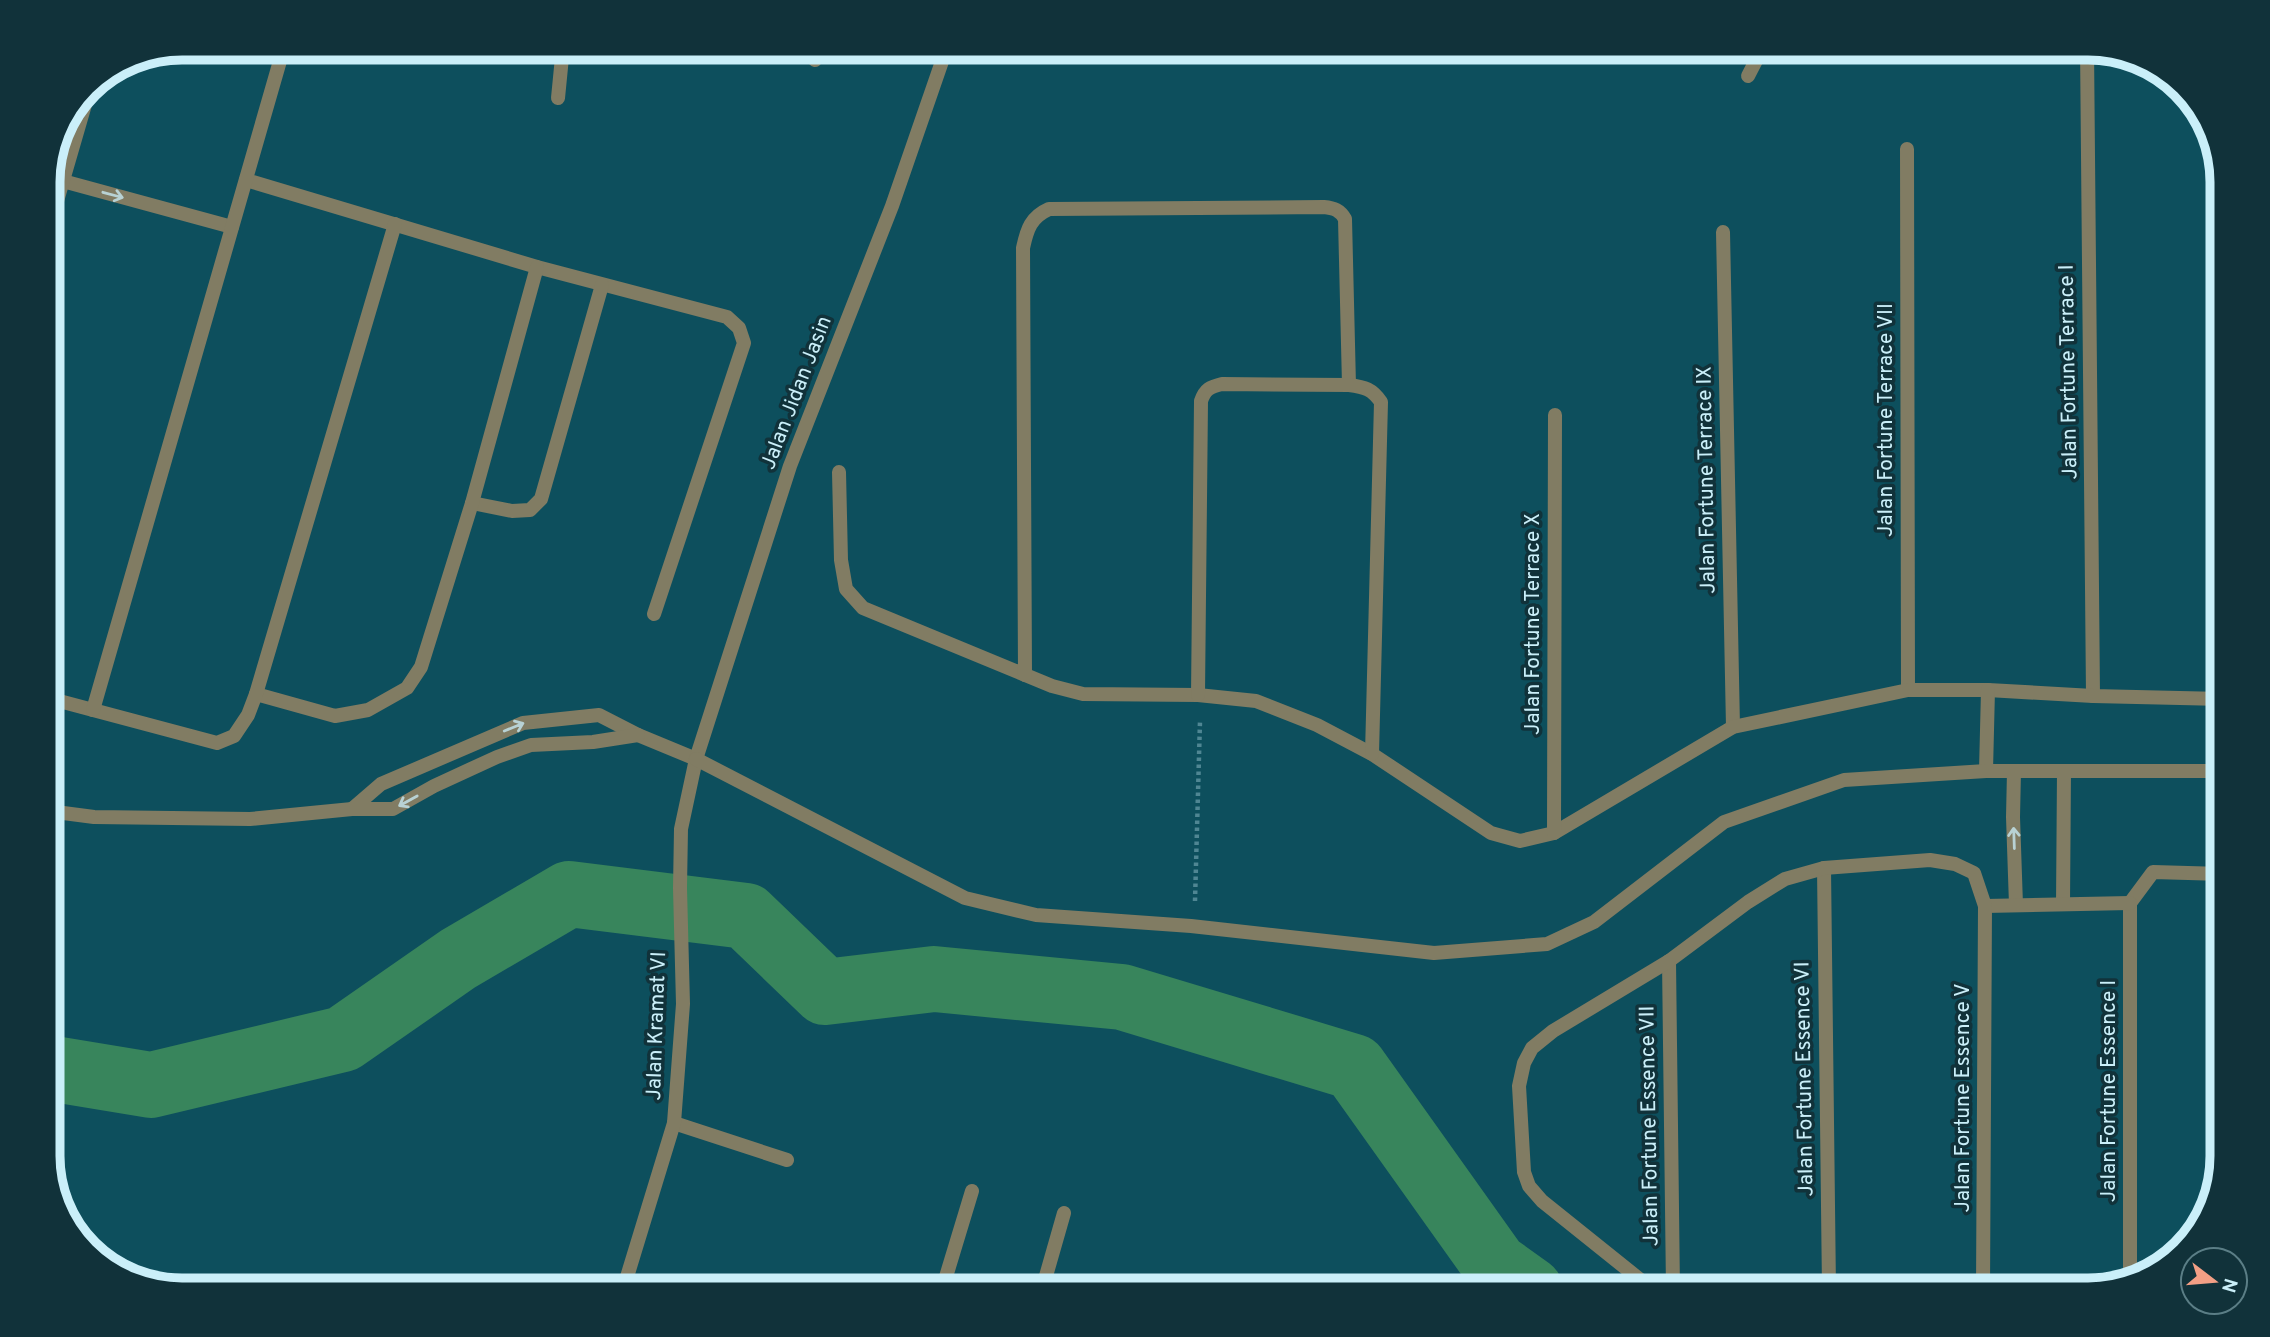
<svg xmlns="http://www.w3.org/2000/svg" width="2270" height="1337" viewBox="0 0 2270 1337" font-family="Overpass,sans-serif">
	<rect width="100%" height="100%" fill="#0d4f5d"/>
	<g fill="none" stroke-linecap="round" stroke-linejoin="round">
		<polyline stroke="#38855c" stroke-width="66" points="48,1068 151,1085 343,1039 458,959 569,894 746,916 825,992 934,979 1122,997 1354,1067 1495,1265 1530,1290"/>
		<polyline stroke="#4f8693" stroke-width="4.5" stroke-dasharray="3.5 3.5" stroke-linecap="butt" points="1195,901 1200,721"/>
		<polyline stroke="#817c63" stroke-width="14" points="1748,76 1763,47"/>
		<g stroke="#817c63" stroke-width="14">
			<polyline points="2087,47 2093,696"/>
			<polyline points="815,60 817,47"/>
			<polyline points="558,98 563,47"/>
			<polyline points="1907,149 1908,690"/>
			<polyline points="48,177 232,227"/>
			<polyline points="246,180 537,267 727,317 739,328 744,343 654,614"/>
			<polyline points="48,232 91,84"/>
			<polyline points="1723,232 1733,727"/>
			<polyline points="839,472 841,560 846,589 863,608 1052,686 1083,694 1198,695 1256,701 1317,725 1372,754 1491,833 1520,841 1554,833 1733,727 1908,690 1988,690 2093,696 2223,699"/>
			<polyline points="472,503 512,511 530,510 541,499 602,285"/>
			<path d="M1025,675L1023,248C1027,229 1031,217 1049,209L1324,207C1334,208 1340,210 1345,219L1349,385"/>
			<polyline points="256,694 335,716 368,710 407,688 421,667 472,503 537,267"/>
			<path d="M1198,695L1201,401C1205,389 1210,387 1222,384L1349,385C1365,387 1372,389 1381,402L1372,754"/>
			<polyline points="48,698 217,743 234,736 248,715 256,694 395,224"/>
			<polyline points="93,710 284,47"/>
			<polyline points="1986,771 1988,690"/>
			<polyline points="2014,771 2013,817 2016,905"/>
			<polyline points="352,809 381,784 523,723 599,715 638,735 696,759"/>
			<polyline points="48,811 94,817 250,819 352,809 393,809 434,786 497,757 531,745 593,742 638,735"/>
			<polyline points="1554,833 1555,415"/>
			<polyline points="1824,868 1829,1290"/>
			<polyline points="2130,903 2130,1279"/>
			<polyline points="2130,903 2153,872 2223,874"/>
			<polyline points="2063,904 2064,771"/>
			<polyline points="1985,906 2130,903"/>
			<polyline points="1669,961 1673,1290"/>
			<polyline points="674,1123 787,1160"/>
			<polyline points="108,1266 183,1290"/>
			<polyline points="623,1290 674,1123 683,1004 680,888 681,829 696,759 790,466 892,206 947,47"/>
			<polyline points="942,1290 972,1191"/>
			<polyline points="1042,1290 1064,1213"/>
			<polyline points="1653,1290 1542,1201 1529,1186 1524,1172 1519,1086 1524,1063 1532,1048 1553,1031 1669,961 1748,902 1785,879 1824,868 1930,860 1955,864 1974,873 1985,906 1983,1290"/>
		</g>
		<polyline stroke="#817c63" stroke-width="14" points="696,759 965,898 1036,915 1191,926 1434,953 1547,944 1594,922 1724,822 1844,780 1986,771 2223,771"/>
	</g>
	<defs><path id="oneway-shaft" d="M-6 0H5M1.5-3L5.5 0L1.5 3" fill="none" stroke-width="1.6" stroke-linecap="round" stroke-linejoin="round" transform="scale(1.75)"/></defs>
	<g stroke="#b8d2d4">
		<use href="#oneway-shaft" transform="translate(113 195) rotate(15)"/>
		<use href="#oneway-shaft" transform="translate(514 727) rotate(-22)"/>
		<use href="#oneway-shaft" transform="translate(408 801) rotate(151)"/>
		<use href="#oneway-shaft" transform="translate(2014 838) rotate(-92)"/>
	</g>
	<g text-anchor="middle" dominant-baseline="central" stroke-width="7" stroke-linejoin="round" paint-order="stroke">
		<g font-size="21" fill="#caeff9" stroke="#11323a">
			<text transform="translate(2069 372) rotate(-91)">Jalan Fortune Terrace I</text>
			<text transform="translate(797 393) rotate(-69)">Jalan Jidan Jasin</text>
			<text transform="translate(1886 420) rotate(-90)">Jalan Fortune Terrace VII</text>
			<text transform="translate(1707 480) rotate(-91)">Jalan Fortune Terrace IX</text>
			<text transform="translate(1533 624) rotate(-90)">Jalan Fortune Terrace X</text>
			<text transform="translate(657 1026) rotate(-88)">Jalan Kramat VI</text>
			<text transform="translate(1805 1079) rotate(-91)">Jalan Fortune Essence VI</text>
			<text transform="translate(2109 1091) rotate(-90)">Jalan Fortune Essence I</text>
			<text transform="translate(1963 1098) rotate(-90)">Jalan Fortune Essence V</text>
			<text transform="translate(1650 1126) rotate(-91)">Jalan Fortune Essence VII</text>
		</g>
	</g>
	<path d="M0 0H2270V1337H0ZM182 60H2088A122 122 0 0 1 2210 182V1156A122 122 0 0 1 2088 1278H182A122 122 0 0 1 60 1156V182A122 122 0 0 1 182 60Z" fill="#11323a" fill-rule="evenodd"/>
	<path fill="none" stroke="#caeff9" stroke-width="9" d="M182 60H2088A122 122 0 0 1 2210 182V1156A122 122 0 0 1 2088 1278H182A122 122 0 0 1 60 1156V182A122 122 0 0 1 182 60Z"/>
	<g transform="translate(2214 1281) rotate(106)"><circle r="33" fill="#11323a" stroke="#5b7e86" stroke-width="2"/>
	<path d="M0-5L12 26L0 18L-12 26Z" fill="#f39f85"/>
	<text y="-10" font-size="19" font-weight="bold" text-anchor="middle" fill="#caeff9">N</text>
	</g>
</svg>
